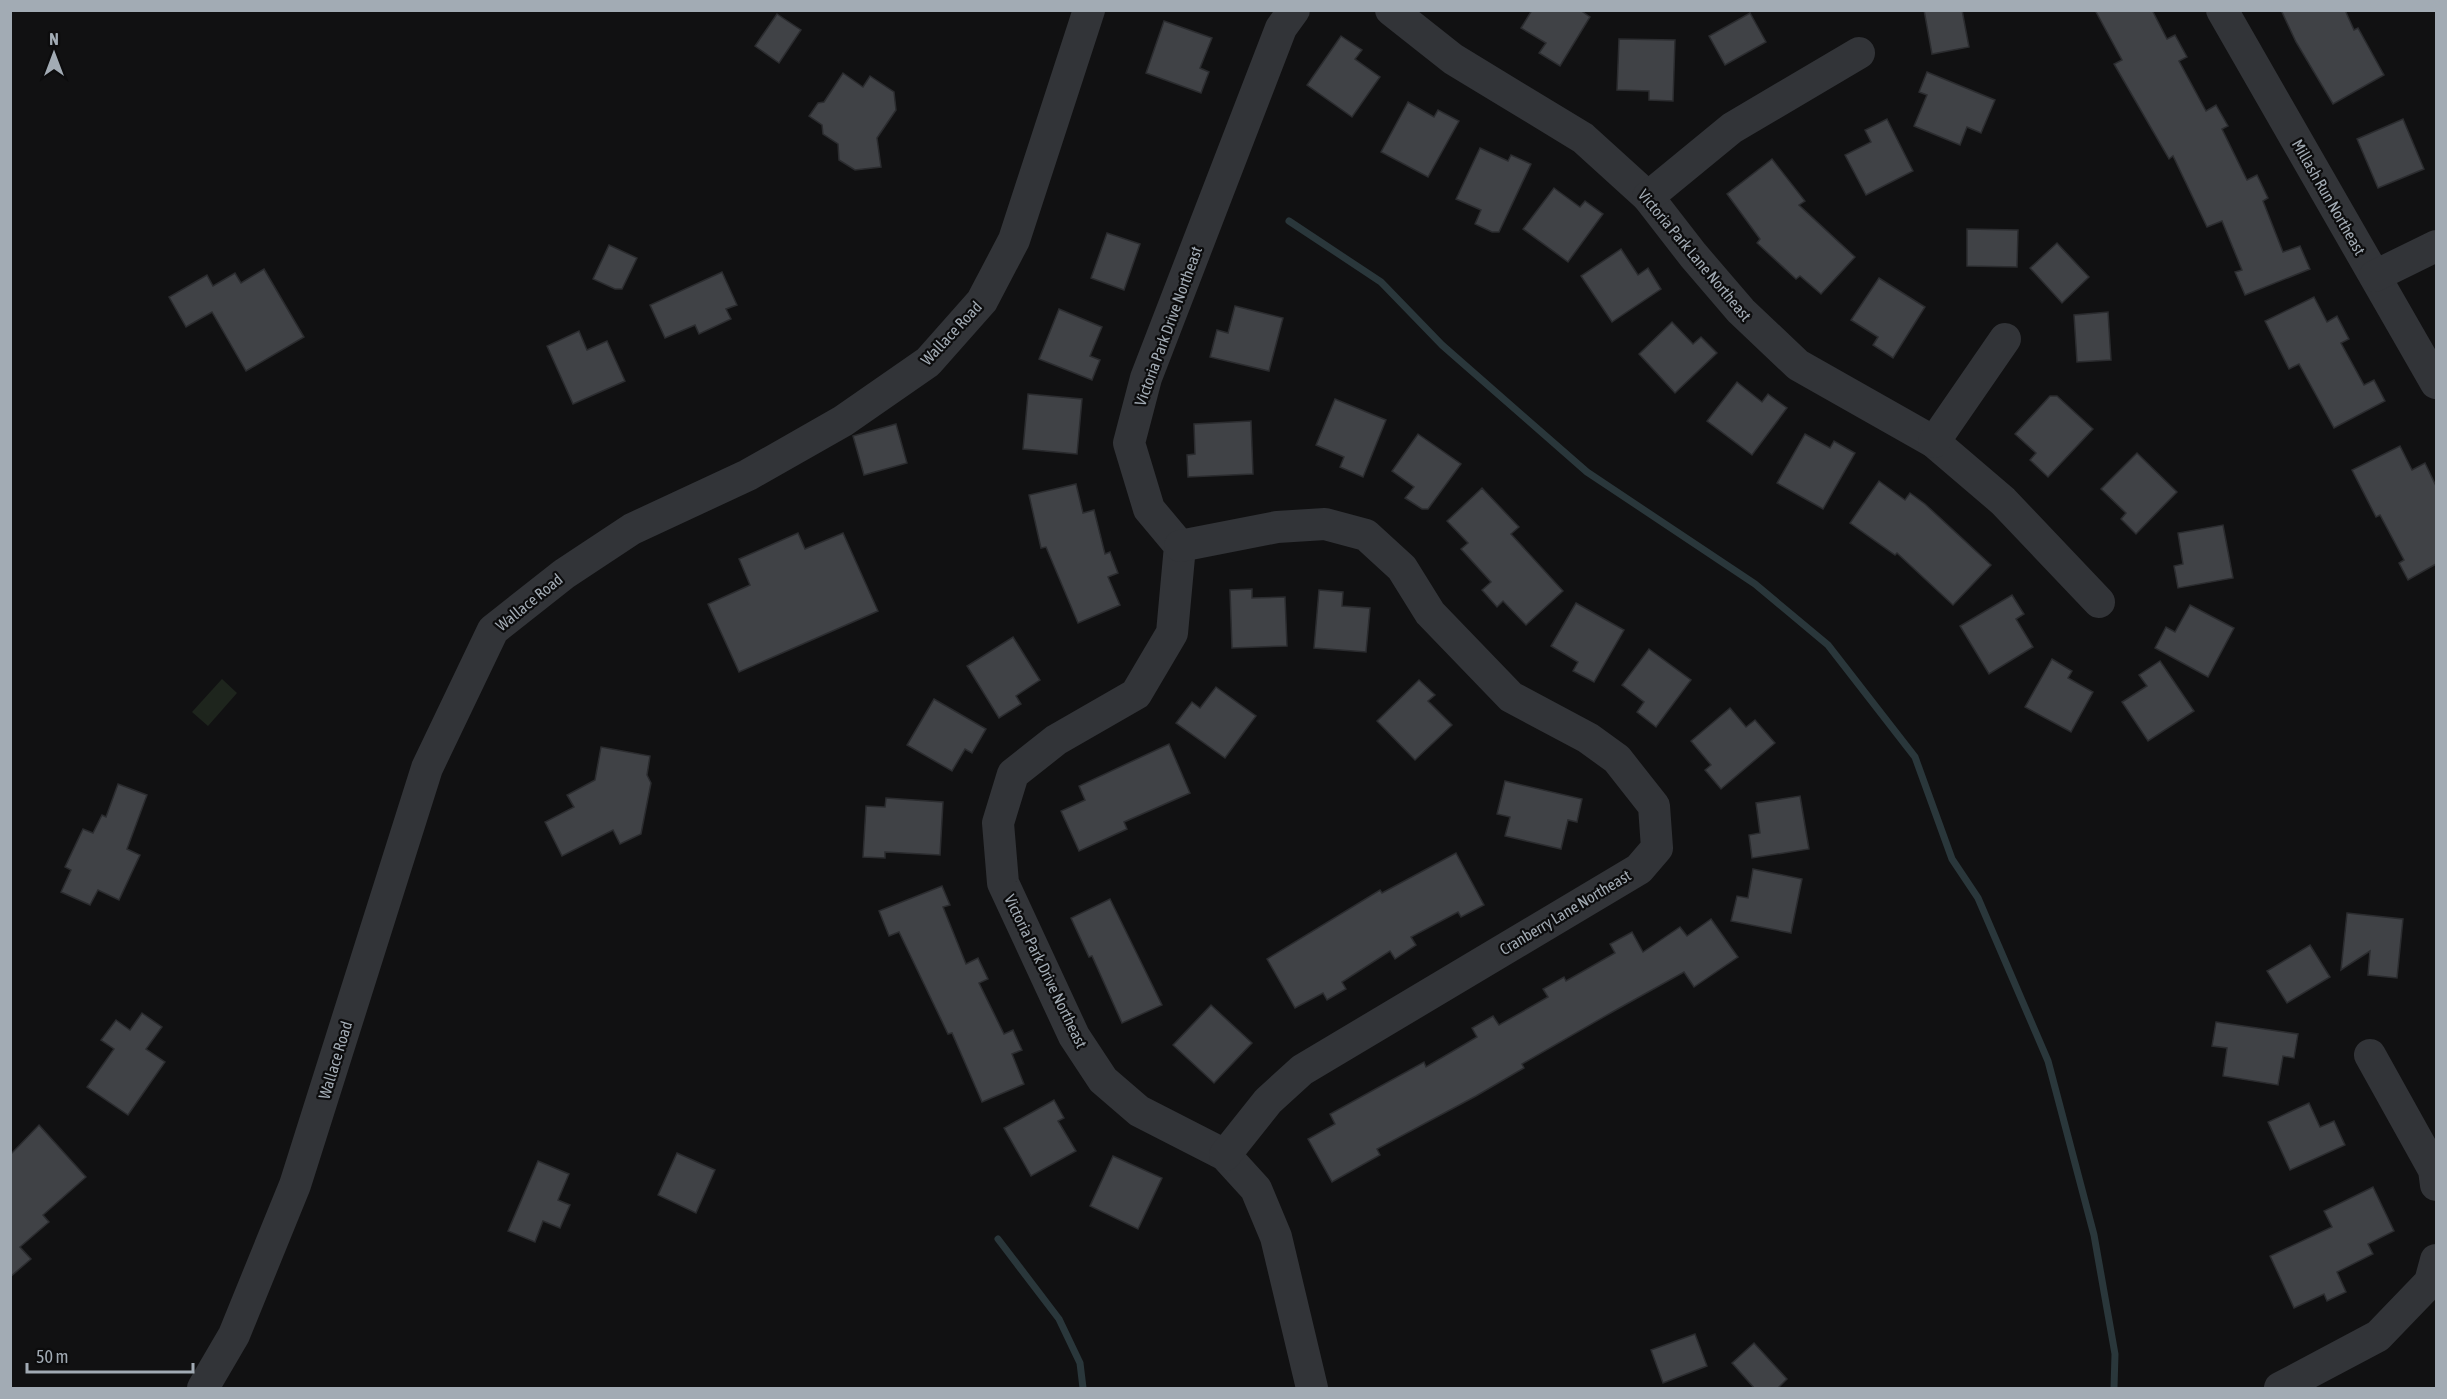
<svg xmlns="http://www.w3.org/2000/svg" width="2447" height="1399" viewBox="0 0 2447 1399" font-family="'Asap Condensed',sans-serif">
	<rect width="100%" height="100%" fill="#111112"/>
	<polygon fill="#1e251d" points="222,679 237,693 208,726 192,712"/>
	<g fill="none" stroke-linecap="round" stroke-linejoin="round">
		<g stroke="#2a373b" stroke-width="7">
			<polyline points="1289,221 1381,282 1442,345 1587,472 1755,584 1828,645 1915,757 1952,859 1978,898 2048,1061 2094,1235 2115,1354 2114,1388"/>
			<polyline points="998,1239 1059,1319 1080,1363 1083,1388"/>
		</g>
	</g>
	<g fill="#404246" stroke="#2b2c2f" stroke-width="1.5">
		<polygon points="1532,10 1580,10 1590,17 1560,66 1539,53 1546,43 1521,28"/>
		<polygon points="1924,10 1962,10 1969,47 1932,54"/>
		<polygon points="2095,10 2152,10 2167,39 2175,35 2187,57 2179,61 2206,111 2216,105 2228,126 2222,129 2247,180 2257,175 2268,198 2263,201 2283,252 2300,246 2310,269 2245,295 2235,272 2242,270 2222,221 2207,227 2173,156 2169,159 2114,64 2122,60"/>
		<polygon points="2281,10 2345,10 2354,30 2358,28 2384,75 2333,104 2296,42"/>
		<polygon points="1750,13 1766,42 1725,65 1709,36"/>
		<polygon points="777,14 801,30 779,63 755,46"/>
		<polygon points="1164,21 1212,38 1200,68 1209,72 1201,93 1146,73"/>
		<polygon points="1341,36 1362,50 1355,59 1380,77 1352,117 1307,85"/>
		<polygon points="1619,39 1675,40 1673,101 1649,100 1649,91 1617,90"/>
		<polygon points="1927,72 1995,100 1981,133 1967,127 1960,145 1914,126 1927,95 1919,92"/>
		<polygon points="843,73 863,87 870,76 894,92 896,110 877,138 881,167 855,170 839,160 838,144 823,134 822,125 809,116 818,103 824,102"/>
		<polygon points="1408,102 1434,117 1438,110 1459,121 1428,177 1381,152"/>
		<polygon points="1887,119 1913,171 1866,195 1845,155 1871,142 1865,130"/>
		<polygon points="2403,119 2424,169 2378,188 2357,139"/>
		<polygon points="1480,148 1508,161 1511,155 1531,164 1499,232 1492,232 1475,224 1481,210 1456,199"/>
		<polygon points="1772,159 1805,201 1799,205 1855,257 1821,294 1800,276 1796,279 1757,243 1760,239 1727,194"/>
		<polygon points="1554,188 1580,207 1585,201 1603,214 1568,262 1523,229"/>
		<polygon points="1967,229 2018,230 2017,267 1967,266"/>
		<polygon points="1107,233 1140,244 1124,290 1091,278"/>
		<polygon points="2057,243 2089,277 2062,303 2030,268"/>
		<polygon points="609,245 637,258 622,289 615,289 593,279"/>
		<polygon points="1621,249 1638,275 1648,268 1661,289 1612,322 1581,276"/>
		<polygon points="264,269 304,337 246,371 212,312 186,327 169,297 207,275 213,286 235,273 241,283"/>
		<polygon points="722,272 737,305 726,309 731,319 699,334 695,325 665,338 650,305"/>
		<polygon points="1879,278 1925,307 1893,358 1873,345 1878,337 1851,320"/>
		<polygon points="2314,297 2327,322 2337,316 2349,339 2341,343 2364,385 2374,380 2385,401 2334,428 2299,364 2289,369 2265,321"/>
		<polygon points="1235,306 1283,318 1269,371 1210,357 1217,330 1228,333"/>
		<polygon points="1059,309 1102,327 1090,356 1100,360 1092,380 1039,359"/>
		<polygon points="2108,312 2111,360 2077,362 2074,315"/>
		<polygon points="1672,322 1693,344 1701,337 1717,353 1675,393 1639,354"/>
		<polygon points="579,331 587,350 607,341 625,381 573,404 547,346"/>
		<polygon points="1737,382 1762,402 1768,394 1787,408 1752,455 1707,421"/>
		<polygon points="1028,394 1082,399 1077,454 1023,449"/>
		<polygon points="2050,396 2057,396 2093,429 2048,477 2030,460 2036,453 2015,434"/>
		<polygon points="1335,399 1386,420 1363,477 1340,467 1344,457 1316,445"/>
		<polygon points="1251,421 1253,474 1188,477 1187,455 1195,454 1194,424"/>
		<polygon points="896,424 907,463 864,475 853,436"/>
		<polygon points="1418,434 1461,464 1428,509 1422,509 1405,498 1414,487 1392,471"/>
		<polygon points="1805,434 1830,448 1834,441 1855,453 1823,509 1777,483"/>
		<polygon points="2400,446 2412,470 2425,463 2436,486 2436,564 2408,580 2399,563 2404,560 2380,515 2376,517 2352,470"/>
		<polygon points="2137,453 2177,492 2136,534 2121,519 2126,513 2101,489"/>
		<polygon points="1879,481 1905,500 1910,493 1925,504 1991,565 1953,605 1897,553 1895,555 1850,523"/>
		<polygon points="1076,484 1083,513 1094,510 1105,554 1110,552 1118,573 1108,577 1120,605 1078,623 1046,547 1041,548 1029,495"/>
		<polygon points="1482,488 1519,527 1511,534 1563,591 1526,625 1503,601 1497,607 1482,590 1491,582 1461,549 1468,543 1447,521"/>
		<polygon points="2223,525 2233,578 2178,588 2174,566 2183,564 2178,533"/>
		<polygon points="798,533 805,549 843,533 878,611 739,672 708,604 750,585 739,559"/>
		<polygon points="1252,589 1252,598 1285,597 1287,646 1232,648 1230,590"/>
		<polygon points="1319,590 1343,592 1342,606 1370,608 1366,652 1314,648"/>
		<polygon points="2012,595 2024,614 2016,619 2033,647 1989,674 1960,626"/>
		<polygon points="1576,603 1624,630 1594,682 1573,671 1578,662 1551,646"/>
		<polygon points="2190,605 2234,628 2208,677 2155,648 2166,627 2175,632"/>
		<polygon points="1013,637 1040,680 1016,696 1021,704 999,718 967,666"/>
		<polygon points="1649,649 1691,680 1656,727 1637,712 1644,702 1622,685"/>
		<polygon points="2052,659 2072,671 2068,678 2093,692 2071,732 2025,707"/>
		<polygon points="2160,661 2194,711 2148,741 2122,702 2147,686 2139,675"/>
		<polygon points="1419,680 1435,695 1428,701 1452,725 1415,760 1377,721"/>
		<polygon points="1216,687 1256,716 1225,758 1176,723 1192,702 1200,708"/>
		<polygon points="934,699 986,729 972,753 965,749 952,771 907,745"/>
		<polygon points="1730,708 1746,727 1755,720 1775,743 1721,789 1705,770 1711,765 1691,741"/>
		<polygon points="1169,744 1190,793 1124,822 1127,829 1079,851 1061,811 1085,800 1079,786"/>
		<polygon points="601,747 650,756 647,775 651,783 641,834 620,844 613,830 562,856 545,822 574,807 567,795 595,780"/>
		<polygon points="1505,781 1582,799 1577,822 1568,820 1561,849 1505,836 1510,817 1497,814"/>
		<polygon points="118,784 147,795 127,849 140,855 119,900 98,890 90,905 61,892 71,870 65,867 83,829 93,833 102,815 106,817"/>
		<polygon points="1800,796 1809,849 1752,858 1749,835 1760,833 1756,803"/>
		<polygon points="886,798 943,802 940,855 885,852 885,858 863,857 866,806 885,807"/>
		<polygon points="1456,853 1484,905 1461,917 1458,912 1411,937 1416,945 1395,959 1390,951 1342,982 1346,989 1327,1000 1323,993 1295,1008 1267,959 1380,890 1382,893"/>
		<polygon points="1753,869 1802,879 1791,933 1731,921 1737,896 1748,898"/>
		<polygon points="942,886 950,905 943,907 966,964 978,958 988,979 979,983 1004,1034 1013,1030 1022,1050 1012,1054 1024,1084 982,1102 952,1033 948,1034 899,932 889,936 879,911"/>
		<polygon points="1110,899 1162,1005 1122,1023 1092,956 1089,957 1071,918"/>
		<polygon points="2347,913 2403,919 2397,978 2368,975 2370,951 2341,970"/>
		<polygon points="1711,919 1738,957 1694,987 1684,972 1614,1011 1522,1064 1524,1068 1476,1096 1377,1149 1380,1155 1332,1182 1308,1139 1335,1124 1330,1114 1424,1062 1426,1067 1477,1037 1472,1028 1493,1016 1499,1025 1548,997 1543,989 1564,977 1566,981 1615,953 1610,944 1632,932 1643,952 1680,927 1687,936"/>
		<polygon points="2310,945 2330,977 2287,1003 2267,971"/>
		<polygon points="1211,1005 1252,1043 1214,1083 1173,1045"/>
		<polygon points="142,1013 162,1027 146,1049 165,1062 128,1115 87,1087 114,1049 101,1040 116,1020 130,1030"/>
		<polygon points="2216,1022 2298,1034 2294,1058 2283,1056 2278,1085 2223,1076 2227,1048 2212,1046"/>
		<polygon points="1054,1100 1064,1118 1058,1121 1076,1151 1031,1176 1004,1128"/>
		<polygon points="2309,1103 2320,1127 2334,1121 2345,1145 2290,1170 2268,1122"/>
		<polygon points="39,1125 86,1177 43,1215 49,1222 20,1247 31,1259 10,1277 10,1155"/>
		<polygon points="677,1153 715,1170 696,1213 658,1195"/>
		<polygon points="1113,1156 1162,1178 1138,1229 1090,1206"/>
		<polygon points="538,1161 569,1174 558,1200 570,1205 560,1228 543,1221 535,1242 508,1231"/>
		<polygon points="2373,1187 2394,1231 2368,1244 2373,1254 2337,1272 2346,1292 2327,1301 2324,1294 2294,1308 2270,1256 2332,1227 2324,1211"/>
		<polygon points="1695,1334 1707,1366 1663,1383 1651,1350"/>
		<polygon points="1754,1343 1787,1379 1777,1389 1755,1389 1732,1363"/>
	</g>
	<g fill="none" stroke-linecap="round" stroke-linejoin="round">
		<g stroke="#323438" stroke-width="32">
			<polyline points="1294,10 1281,28 1146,378 1129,443 1149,509 1180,546 1172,633 1136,694 1056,740 1013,774 998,823 1003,883 1074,1036 1103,1080 1139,1111 1225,1155 1256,1189 1276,1237 1312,1388"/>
			<polyline points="1391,10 1453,59 1583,138 1648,197 1693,255 1741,311 1798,365 1934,442 2003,501 2099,602"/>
			<polyline points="2222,10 2436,383"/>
			<polyline points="1648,197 1732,128 1859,53"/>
			<polyline points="2375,276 2436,246"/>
			<polyline points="1934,442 2005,339"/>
			<polyline points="1180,546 1277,527 1325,524 1366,535 1402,568 1430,613 1511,697 1588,738 1617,759 1654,806 1657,848 1639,869 1302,1070 1268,1101 1225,1155"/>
			<polyline points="2370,1055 2434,1170 2436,1185"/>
			<polyline points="203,1388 234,1335 295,1185 427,768 493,630 564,574 632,529 748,475 843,421 928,362 982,301 1014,240 1089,10"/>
			<polyline points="2280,1388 2378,1336 2430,1282 2436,1260"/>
		</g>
	</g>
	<g text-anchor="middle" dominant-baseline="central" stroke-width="4.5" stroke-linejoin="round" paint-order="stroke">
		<g font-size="16" fill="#a2abb4" stroke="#0c0c0d">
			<text transform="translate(2329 197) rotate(60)">Millash Run Northeast</text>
			<text transform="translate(1695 255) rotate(50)">Victoria Park Lane Northeast</text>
			<text transform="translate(1168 326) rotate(-70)">Victoria Park Drive Northeast</text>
			<text transform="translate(951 333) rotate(-47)">Wallace Road</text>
			<text transform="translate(529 602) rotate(-39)">Wallace Road</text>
			<text transform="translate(1565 912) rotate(-31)">Cranberry Lane Northeast</text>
			<text transform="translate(1046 971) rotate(64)">Victoria Park Drive Northeast</text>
			<text transform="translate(335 1060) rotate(-73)">Wallace Road</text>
		</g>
	</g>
	<rect width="2447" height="1399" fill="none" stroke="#a2abb4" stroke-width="24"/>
	<g transform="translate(54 54)" stroke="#0c0c0d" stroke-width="4.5" paint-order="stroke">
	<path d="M0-4.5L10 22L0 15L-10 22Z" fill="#a2abb4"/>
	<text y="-9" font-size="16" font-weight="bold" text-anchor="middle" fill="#a2abb4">N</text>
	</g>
	<path d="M27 1363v9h166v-9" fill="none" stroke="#a2abb4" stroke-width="3"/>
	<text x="36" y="1363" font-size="18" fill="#a2abb4" stroke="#0c0c0d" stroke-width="4.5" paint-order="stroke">50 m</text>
</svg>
